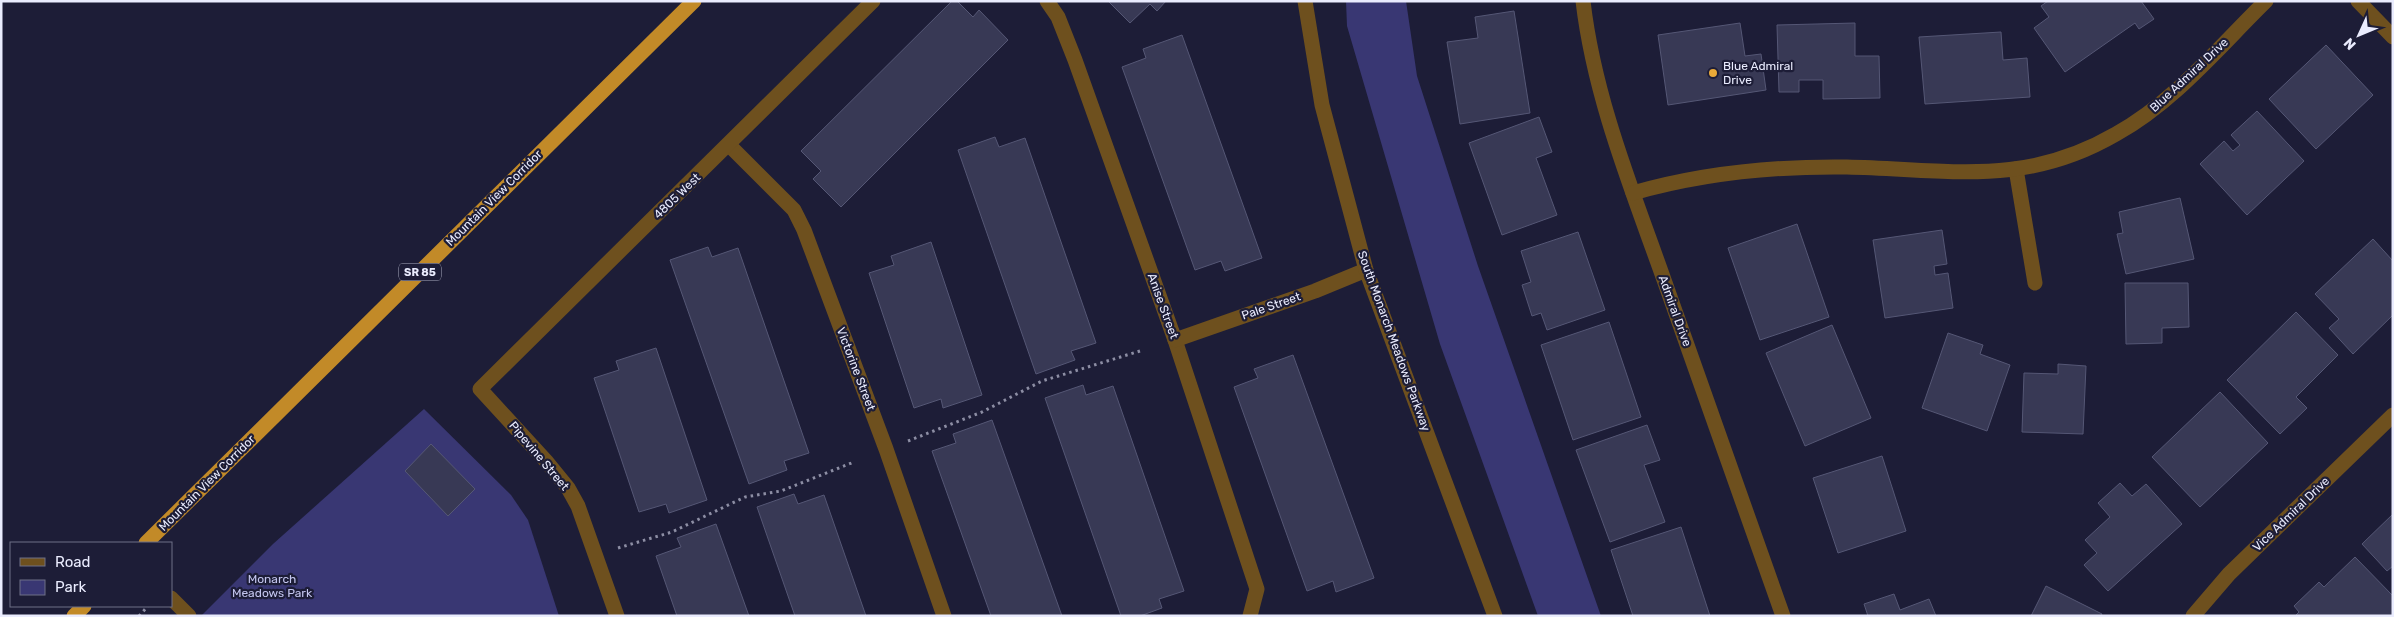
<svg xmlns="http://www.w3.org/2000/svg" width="2394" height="617" viewBox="0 0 2394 617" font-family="Rubik,sans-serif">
	<rect width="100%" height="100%" fill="#1d1d37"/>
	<g fill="#393773">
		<polygon points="1346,1 1406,1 1417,76 1478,266 1601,616 1538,616 1440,344 1347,26"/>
		<polygon points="424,409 511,495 528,520 559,616 201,616 273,544"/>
	</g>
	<g fill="#383955" stroke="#555775">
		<polygon points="952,1 957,1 973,17 979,10 1008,40 841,207 813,179 821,171 801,151"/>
		<polygon points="1108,1 1166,1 1157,11 1150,4 1130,23"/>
		<polygon points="2048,1 2141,1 2154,19 2139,29 2135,23 2065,72 2034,28 2049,17 2041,6"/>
		<polygon points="1514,11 1530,113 1460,124 1447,42 1478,38 1475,17"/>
		<polygon points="1740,23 1745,56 1761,54 1766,90 1668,105 1658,35"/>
		<polygon points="1855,23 1855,56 1879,56 1880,98 1823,99 1823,80 1799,80 1799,92 1779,92 1777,25"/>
		<polygon points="2001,32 2003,60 2027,58 2030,97 1925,104 1919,37"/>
		<polygon points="1182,35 1262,258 1225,271 1221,261 1195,270 1122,67 1146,58 1143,49"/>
		<polygon points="2326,45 2373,95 2316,149 2269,99"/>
		<polygon points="2257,111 2304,161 2247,215 2200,164 2224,141 2233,151 2240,145 2231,135"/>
		<polygon points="1539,117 1552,152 1536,158 1557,215 1502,235 1469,143"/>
		<polygon points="995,137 999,147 1025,138 1096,343 1071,351 1075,360 1036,374 958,150"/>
		<polygon points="2180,198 2194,259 2126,274 2117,234 2123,233 2119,212"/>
		<polygon points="1797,224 1829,317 1760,340 1728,248"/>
		<polygon points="1942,230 1947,264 1934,266 1935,275 1948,273 1953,308 1885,318 1873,240"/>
		<polygon points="1578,232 1605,310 1547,330 1541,313 1532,316 1522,285 1531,282 1521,251"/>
		<polygon points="2373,239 2393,261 2393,315 2353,354 2329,328 2339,319 2315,294"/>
		<polygon points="931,242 982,395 943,408 941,399 914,408 869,273 894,265 891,256"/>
		<polygon points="708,247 712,257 738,248 809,453 784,461 787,470 749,484 670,260"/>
		<polygon points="2125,283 2188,283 2189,327 2162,328 2162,343 2126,344"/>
		<polygon points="2296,312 2338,355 2296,397 2307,408 2280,434 2227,380"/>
		<polygon points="1609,322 1641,417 1573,440 1541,345"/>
		<polygon points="1832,325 1871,418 1805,446 1766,353"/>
		<polygon points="1948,333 1983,345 1980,354 2010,365 1987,431 1922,408"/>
		<polygon points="656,348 707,500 669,513 666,504 639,512 594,378 619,370 616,361"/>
		<polygon points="1293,355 1374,578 1336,592 1333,581 1307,591 1234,387 1258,378 1254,369"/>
		<polygon points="2058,364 2086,366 2083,434 2022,432 2024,373 2058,374"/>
		<polygon points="1083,385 1086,395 1113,386 1184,591 1159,599 1162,608 1140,616 1121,616 1045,398"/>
		<polygon points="2220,392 2268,443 2200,507 2152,457"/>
		<polygon points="992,420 1062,616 991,616 932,451 956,443 953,434"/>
		<polygon points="1647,425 1660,460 1644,465 1665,522 1610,542 1576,450"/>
		<polygon points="431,444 475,489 448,516 405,471"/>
		<polygon points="1882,456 1906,531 1838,553 1813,478"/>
		<polygon points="2120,483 2132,496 2146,484 2182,524 2108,591 2084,565 2097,553 2085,540 2110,517 2098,503"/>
		<polygon points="794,494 798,504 824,495 866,616 795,616 757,507"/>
		<polygon points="2393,514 2393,566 2387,571 2362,544"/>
		<polygon points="716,524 749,616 677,616 656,556 681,547 677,538"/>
		<polygon points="1681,527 1710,616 1633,616 1611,550"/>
		<polygon points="2355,557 2393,596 2393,616 2295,616 2299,612 2294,606 2319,582 2324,587"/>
		<polygon points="2046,586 2102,614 2101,616 2031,616"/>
		<polygon points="1894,594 1900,610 1929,599 1936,616 1868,616 1864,604"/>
	</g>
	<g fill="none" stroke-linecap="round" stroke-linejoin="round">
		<g stroke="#8d8ea4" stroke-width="3" stroke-dasharray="2.5 4" stroke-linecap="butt">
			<polyline points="908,441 982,412 1042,381 1140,351"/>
			<polyline points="618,548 672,532 745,497 781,491 854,462"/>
			<polyline points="139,616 148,606"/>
		</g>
		<polyline stroke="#6e501e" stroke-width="15" points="171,598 189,616"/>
		<g stroke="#6e501e" stroke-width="15">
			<polyline points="1047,1 1058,17 1075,60 1175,340 1257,589 1250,616"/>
			<path d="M1583,1C1594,96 1631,187 1663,277C1703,390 1743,503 1783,616"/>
			<polyline points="2358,1 2393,37"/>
			<polyline points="729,145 794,210 804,230 886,449 944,616"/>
			<polyline points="2016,169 2035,283"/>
			<path d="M1633,193C1703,173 1774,166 1847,167C1947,169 2023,188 2116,134C2174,102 2219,47 2266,1"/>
			<polyline points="1175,340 1315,291 1366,270"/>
			<polyline points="617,616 578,506 568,488 546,461 480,389 873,1"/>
			<polyline points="2193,616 2229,574 2393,415"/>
		</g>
		<polyline stroke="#6e501e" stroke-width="15" points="1305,1 1322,105 1366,270 1495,616"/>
		<g stroke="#c28a28" stroke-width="15">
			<polyline points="146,543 694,1"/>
			<polyline points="74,616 84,606"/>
		</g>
	</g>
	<circle fill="#eaaa39" stroke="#1d1d37" stroke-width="2" cx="1713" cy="73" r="5"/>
	<g text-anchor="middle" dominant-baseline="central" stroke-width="4.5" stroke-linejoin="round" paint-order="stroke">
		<rect fill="#1d1d37" stroke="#acaec2" stroke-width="1" x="399" y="263.5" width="42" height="17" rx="4"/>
		<g font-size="11" font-weight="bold" fill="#eaecfe">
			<text x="420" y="272">SR 85</text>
		</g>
		<g font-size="12" fill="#eaecfe" stroke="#1d1d37" text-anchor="start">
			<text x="1723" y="66">Blue Admiral<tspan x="1723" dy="14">Drive</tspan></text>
		</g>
		<g font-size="12" fill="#eaecfe" stroke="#1d1d37">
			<text transform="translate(2189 75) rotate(-43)">Blue Admiral Drive</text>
			<text transform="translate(677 196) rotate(-44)">4805 West</text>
			<text transform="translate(494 198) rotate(-45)">Mountain View Corridor</text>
			<text transform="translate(1163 306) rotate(70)">Anise Street</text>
			<text transform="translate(1271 306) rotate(-19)">Pale Street</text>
			<text transform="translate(1675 311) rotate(70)">Admiral Drive</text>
			<text transform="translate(1394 341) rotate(70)">South Monarch Meadows Parkway</text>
			<text transform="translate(856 369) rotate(69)">Victorine Street</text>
			<text transform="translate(539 456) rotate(50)">Pipevine Street</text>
			<text transform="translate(207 483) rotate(-45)">Mountain View Corridor</text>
			<text transform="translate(2291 514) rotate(-44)">Vice Admiral Drive</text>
		</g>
		<g font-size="12" fill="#c4c6ef" stroke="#1d1d37">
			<text x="272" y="579">Monarch<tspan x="272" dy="14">Meadows Park</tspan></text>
		</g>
	</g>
	<rect width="2394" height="617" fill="none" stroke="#eaecfe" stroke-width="5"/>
	<rect x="10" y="542" width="162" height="65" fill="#1d1d37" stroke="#6f7087"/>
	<rect x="20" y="558" width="25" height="8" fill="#6e501e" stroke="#6f7087"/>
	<text x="55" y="567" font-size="15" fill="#eaecfe">Road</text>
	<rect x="20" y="580" width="25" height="15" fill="#393773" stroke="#6f7087"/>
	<text x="55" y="592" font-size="15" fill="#eaecfe">Park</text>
	<g transform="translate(2359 35) rotate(226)" stroke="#1d1d37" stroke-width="4" paint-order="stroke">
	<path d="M0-4L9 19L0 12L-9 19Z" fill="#eaecfe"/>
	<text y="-8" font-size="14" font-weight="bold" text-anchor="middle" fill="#eaecfe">N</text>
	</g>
</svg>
